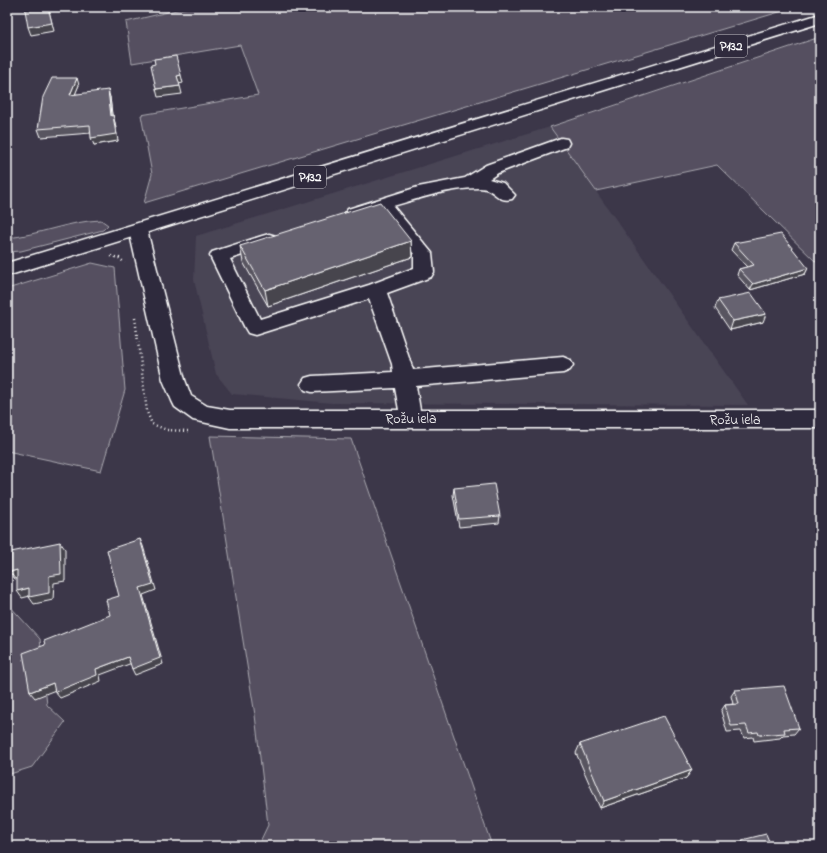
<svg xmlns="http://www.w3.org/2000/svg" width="827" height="853" viewBox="0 0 827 853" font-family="'Indie Flower',sans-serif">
	<rect width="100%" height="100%" fill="#3c3749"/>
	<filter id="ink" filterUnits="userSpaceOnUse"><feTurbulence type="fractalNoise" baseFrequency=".025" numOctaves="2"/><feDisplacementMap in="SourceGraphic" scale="8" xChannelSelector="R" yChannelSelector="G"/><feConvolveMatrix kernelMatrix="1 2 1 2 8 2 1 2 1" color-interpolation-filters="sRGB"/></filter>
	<g filter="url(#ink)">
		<polygon fill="#494455" points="550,127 748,405 332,403 232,394 216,374 194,280 196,236"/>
		<g fill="#555060" stroke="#aaa8b0">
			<polygon points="189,7 796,7 144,203 152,174 141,115 258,95 240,45 132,63 126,22"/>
			<polygon points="820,37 820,266 717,165 596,191 550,127"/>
			<path d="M101,220L108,225L103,230L21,251L7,252V238C39,235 69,221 101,220Z"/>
			<polygon points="92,263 115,268 125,390 101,471 7,451 7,289"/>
			<polygon points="210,436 351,439 492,846 258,846 268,825 255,715"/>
			<polygon points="7,603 40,639 47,705 65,722 32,767 7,775"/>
		</g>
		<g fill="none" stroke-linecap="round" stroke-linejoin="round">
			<g stroke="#fff" stroke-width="3">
				<path id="minor" d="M561,138L567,139L569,143L567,147L498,173L489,179L503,183L515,195L512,199C496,203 496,188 479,188C449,188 421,198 393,206L432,253L434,272L431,277L387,293L413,370L563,357L570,360L573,365L570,370L563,373L416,386L420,410H820V428H230L193,420L175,407L172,401L163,380L129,230L132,226L138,224L144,226L147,230L185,380L191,396L207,406L230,410H399L395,388L312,392L305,390L301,384L305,378L312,376L393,372L392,364L369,299L255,335L248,333L245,328L210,256L212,252L262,236L269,234L276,236L278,240L276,244L230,259L260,319L369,285L414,268V254L378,211L354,219L348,217L345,213L348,209L418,187L465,178L486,165Z"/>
			</g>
			<g stroke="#fff" stroke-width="3">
				<polygon id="major" points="820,14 820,23 7,276 7,263"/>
			</g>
			<g stroke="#fff" stroke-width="2.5" stroke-dasharray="1 3" stroke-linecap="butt">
				<polyline points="111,256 119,258 125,263"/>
				<polyline points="135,318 147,412 152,424 167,430 188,431"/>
			</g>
			<use href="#minor" fill="#2f2a3d" fill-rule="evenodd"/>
			<use href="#major" fill="#2f2a3d" fill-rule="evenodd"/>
		</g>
		<g fill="#585460" stroke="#fff">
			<polygon points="79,85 75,94 110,97 112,116 113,115 115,123 118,141 94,145 91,133 41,137 38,129"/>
			<polygon points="411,241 412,257 268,306 243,262 240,246"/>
			<polygon points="734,243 808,268 805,274 750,290 737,275 739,269 747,267 731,250"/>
			<polygon points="718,300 763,322 730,330 715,308"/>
			<polygon points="454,488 500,516 499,523 459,527 453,495"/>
			<polygon points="735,690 799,728 794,734 783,735 780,738 754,741 753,737 744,738 741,731 727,732 721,711 725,705 733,704 731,696"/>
			<polygon points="580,744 692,770 686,778 600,808 576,753"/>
		</g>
		<g fill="#47454e" stroke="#fff">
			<polygon points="48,7 54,31 31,35 28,27"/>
			<polygon points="181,75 183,83 179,84 177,76"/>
			<polygon points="77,78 79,85 72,102 70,95"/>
			<polygon points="180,86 182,94 158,97 156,89"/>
			<polygon points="108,90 110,97 113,123 111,116"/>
			<polygon points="113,115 115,123 118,141 94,145 91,138"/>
			<polygon points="411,241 412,257 268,306 265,290"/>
			<polygon points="808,268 805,274 750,290 753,284"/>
			<polygon points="766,314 763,322 730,330 733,321"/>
			<polygon points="140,539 143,546 156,590 143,595 163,664 135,675 132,669 140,588"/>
			<polygon points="60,542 65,549 65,581 54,583 53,600 34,604 29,597 49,576"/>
			<polygon points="17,570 22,578 15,579 10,572"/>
			<polygon points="29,588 34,595 22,598 17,591"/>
			<polygon points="128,657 132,663 100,675 101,681 60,698 55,692 96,669"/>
			<polygon points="53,683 58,689 35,698 30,692"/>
			<polygon points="692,770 686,778 600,808 604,801"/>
		</g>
		<g fill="#666270" stroke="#fff">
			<polygon points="43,7 48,7 52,23 28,27 25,10"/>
			<polygon points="176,56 181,75 177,76 180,86 156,89 151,65 155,64 154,59"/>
			<polygon points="52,78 77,78 70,95 108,90 111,116 113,115 116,134 91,138 90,125 38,129 43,97"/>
			<polygon points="380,202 411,241 265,290 240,246"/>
			<polygon points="781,234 808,268 753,284 739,269 754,265 734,243"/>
			<polygon points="751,293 766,314 733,321 718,300"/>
			<polygon points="494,484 500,516 459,519 454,488"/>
			<polygon points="140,539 153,584 140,588 160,658 132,669 128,657 96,669 97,675 55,692 53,683 30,692 23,653 45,645 44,641 110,615 106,600 119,596 107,550"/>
			<polygon points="60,542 61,574 49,576 49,593 29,597 29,588 17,591 17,570 10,572 11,552"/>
			<polygon points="784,686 799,728 784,729 785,733 759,735 758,732 749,733 746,725 731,726 725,705 739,704 735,690"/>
			<polygon points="664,716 692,770 604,801 580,744"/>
			<polygon points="766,834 771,846 729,846 743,842 742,840"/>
		</g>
	</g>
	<g text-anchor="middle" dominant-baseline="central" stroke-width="3.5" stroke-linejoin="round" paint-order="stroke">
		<g fill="#2f2a3d" stroke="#c1bfc5" stroke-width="1">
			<rect x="715" y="35" width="32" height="22" rx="3"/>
			<rect x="294" y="166" width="32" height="22" rx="3"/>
		</g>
		<g font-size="13" font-weight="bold" fill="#fff">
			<text x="731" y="46">P132</text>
			<text x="310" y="177">P132</text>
		</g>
		<g font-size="14" fill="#fff" stroke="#2f2a3d">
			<text x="411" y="419">Rožu iela</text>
			<text x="735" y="420">Rožu iela</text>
		</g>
	</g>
	<rect width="827" height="853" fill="none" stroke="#2f2a3d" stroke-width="24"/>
	<rect x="12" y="12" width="803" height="829" fill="none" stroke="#fff" stroke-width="1.5" filter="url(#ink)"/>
</svg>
